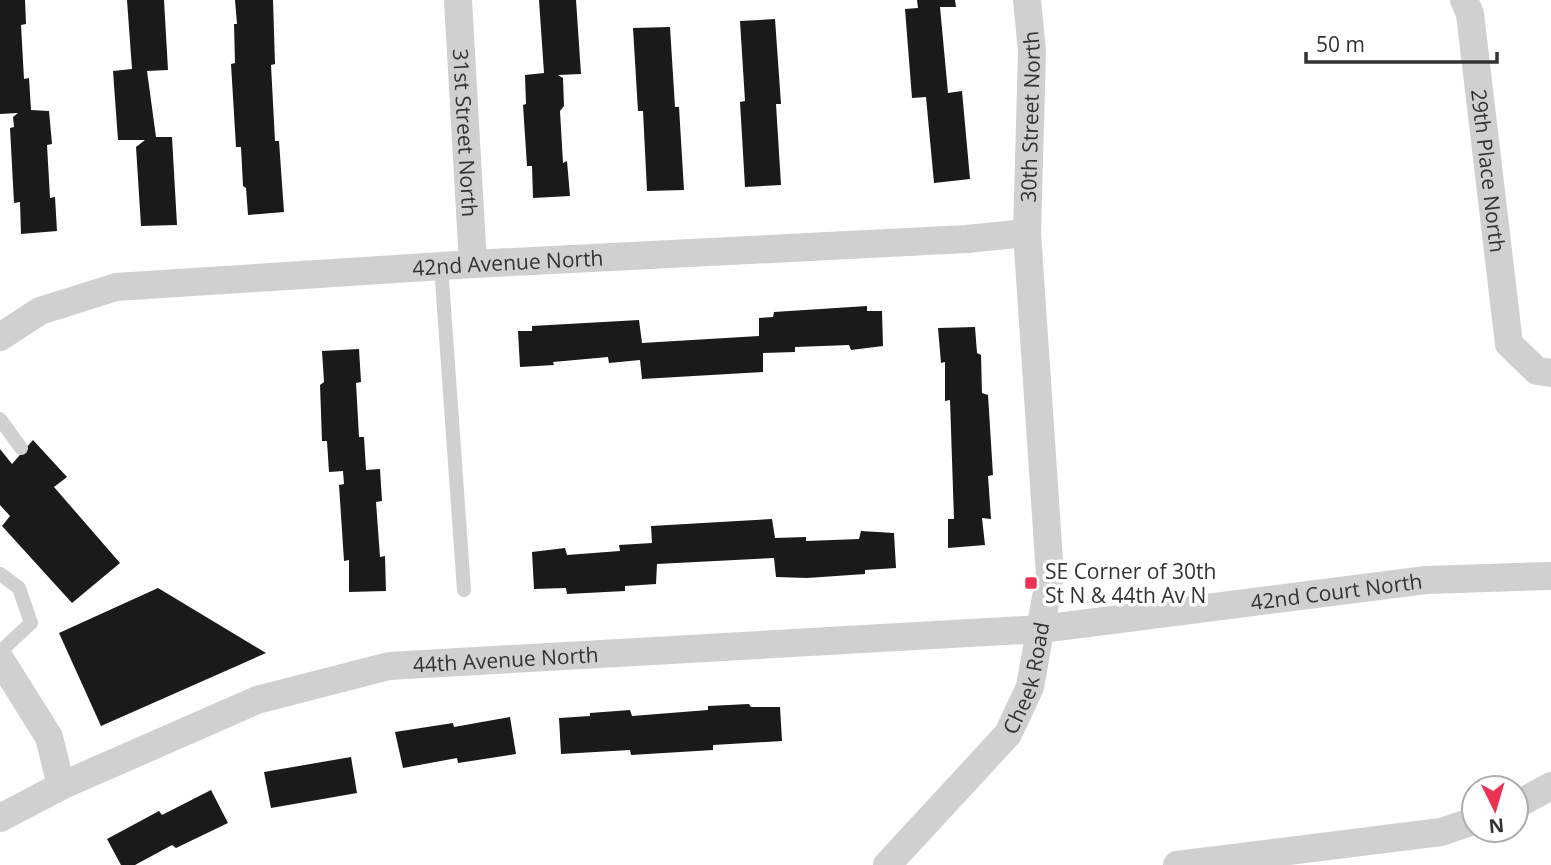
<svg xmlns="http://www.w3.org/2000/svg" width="1551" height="865" viewBox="0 0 1551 865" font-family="'Open Sans',sans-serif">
	<rect width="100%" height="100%" fill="#fff"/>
	<g fill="#1a1a1a">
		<polygon points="0,0 25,0 26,24 21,25 24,79 29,78 31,110 49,111 52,144 47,145 50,198 55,197 57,231 21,234 20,202 14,203 10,128 14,127 13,117 18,113 0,114"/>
		<polygon points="127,0 164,0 168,70 147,71 156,137 172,137 177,225 141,226 136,147 145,140 118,140 113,71 132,69"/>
		<polygon points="235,0 273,0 275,64 271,65 275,141 279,141 284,212 248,215 246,188 243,186 241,147 236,147 231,64 235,63 234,24 237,24"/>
		<polygon points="539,0 576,0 581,74 558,75 563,78 564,106 560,111 563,163 567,161 570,196 533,198 532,166 527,166 523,105 526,104 525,75 544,73"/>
		<polygon points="917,0 955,0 956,7 940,7 948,93 962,91 970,179 934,183 926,97 912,98 905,9 918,8"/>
		<polygon points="775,19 781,104 776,104 781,185 745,187 740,102 745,101 740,21"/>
		<polygon points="670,27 675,107 679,107 684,190 647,191 643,111 638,111 633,28"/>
		<polygon points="867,306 867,311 882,311 883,346 851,350 849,345 795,347 795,352 763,353 763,372 642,379 640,360 609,363 608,357 553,362 554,365 520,367 518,331 532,331 532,326 639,320 642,343 759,336 759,318 773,317 774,312"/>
		<polygon points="975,327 977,353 981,355 982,393 988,395 993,475 988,476 991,519 982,518 985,545 948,548 948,519 954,519 950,400 945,401 945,362 941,363 938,328"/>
		<polygon points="359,349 361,382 356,383 359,437 364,437 366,470 380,469 382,501 376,502 380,557 385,556 386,591 349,592 349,560 344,561 339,485 344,484 343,471 329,472 327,441 322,441 320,385 324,382 322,351"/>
		<polygon points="33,440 67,477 54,487 120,563 72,603 2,526 10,516 0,505 0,449 12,464"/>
		<polygon points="772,519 775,538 806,537 806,541 859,539 861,531 894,533 896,568 865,570 865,574 807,578 776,577 774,558 657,564 656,584 625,586 625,591 567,594 566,588 534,589 532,552 565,548 567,555 620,551 619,545 652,543 651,526"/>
		<polygon points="158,588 266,653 101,726 59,633"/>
		<polygon points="749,704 751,707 780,707 782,741 713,745 713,750 631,755 630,750 561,754 559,718 590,716 590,713 630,710 632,716 708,710 708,706"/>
		<polygon points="510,717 516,754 458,763 457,758 403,768 395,732 453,723 454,727"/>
		<polygon points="351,757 357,793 271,808 264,772"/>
		<polygon points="211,790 228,823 176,848 172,845 135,865 121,865 107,839 159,811 162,815"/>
	</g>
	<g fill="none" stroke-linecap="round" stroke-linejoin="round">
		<g stroke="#d0d0d0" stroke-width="14">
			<polyline points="441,266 464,590"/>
			<polyline points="0,419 21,448"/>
			<polyline points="0,574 19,588 31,623 0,652"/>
		</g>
		<g stroke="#d0d0d0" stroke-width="28">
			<path id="s1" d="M458,0L473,264"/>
			<path id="s2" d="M1464,0L1470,14L1509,344L1537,371L1551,373"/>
			<path id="s3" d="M0,337L40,311L116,287L473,264L967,239L1027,233"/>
			<polyline points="0,659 49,737 61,786"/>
			<polyline points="1516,805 1551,786"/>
			<path id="s4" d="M0,818L61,786L257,700L389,666L1041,629L1426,580L1551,576"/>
			<path id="s5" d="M887,865L1008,734L1030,687L1050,575L1027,233L1032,51L1027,0"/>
			<polyline points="1177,865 1441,832 1474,821"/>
		</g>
	</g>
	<rect fill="#ec3252" stroke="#fff" stroke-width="2.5" x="1024" y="576" width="14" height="14" rx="3.5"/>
	<g text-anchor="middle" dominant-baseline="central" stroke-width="7" stroke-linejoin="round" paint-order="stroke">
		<g font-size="21" fill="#333" stroke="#fff">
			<text stroke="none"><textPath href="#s5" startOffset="803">30th Street North</textPath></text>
			<text stroke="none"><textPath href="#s1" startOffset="133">31st Street North</textPath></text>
			<text stroke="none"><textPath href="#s2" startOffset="173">29th Place North</textPath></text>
			<text stroke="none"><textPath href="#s3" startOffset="520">42nd Avenue North</textPath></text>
			<text stroke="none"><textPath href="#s4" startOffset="1370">42nd Court North</textPath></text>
			<text stroke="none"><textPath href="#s4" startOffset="536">44th Avenue North</textPath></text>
			<text stroke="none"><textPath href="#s5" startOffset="238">Cheek Road</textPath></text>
		</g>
		<g font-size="21" fill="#333" stroke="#fff" text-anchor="start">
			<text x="1045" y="571">SE Corner of 30th<tspan x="1045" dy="24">St N &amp; 44th Av N</tspan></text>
		</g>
	</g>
	<g transform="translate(1495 809) rotate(175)"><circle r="33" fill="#ffffff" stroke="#adadad" stroke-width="2"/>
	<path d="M0-5L12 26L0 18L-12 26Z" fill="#ec3252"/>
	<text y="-10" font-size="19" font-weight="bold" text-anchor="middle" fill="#333333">N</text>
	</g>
	<path d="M1306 52v10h191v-10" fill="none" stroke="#333333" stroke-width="3.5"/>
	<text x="1316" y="52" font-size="21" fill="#333333" stroke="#ffffff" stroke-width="5" paint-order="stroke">50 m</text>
</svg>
